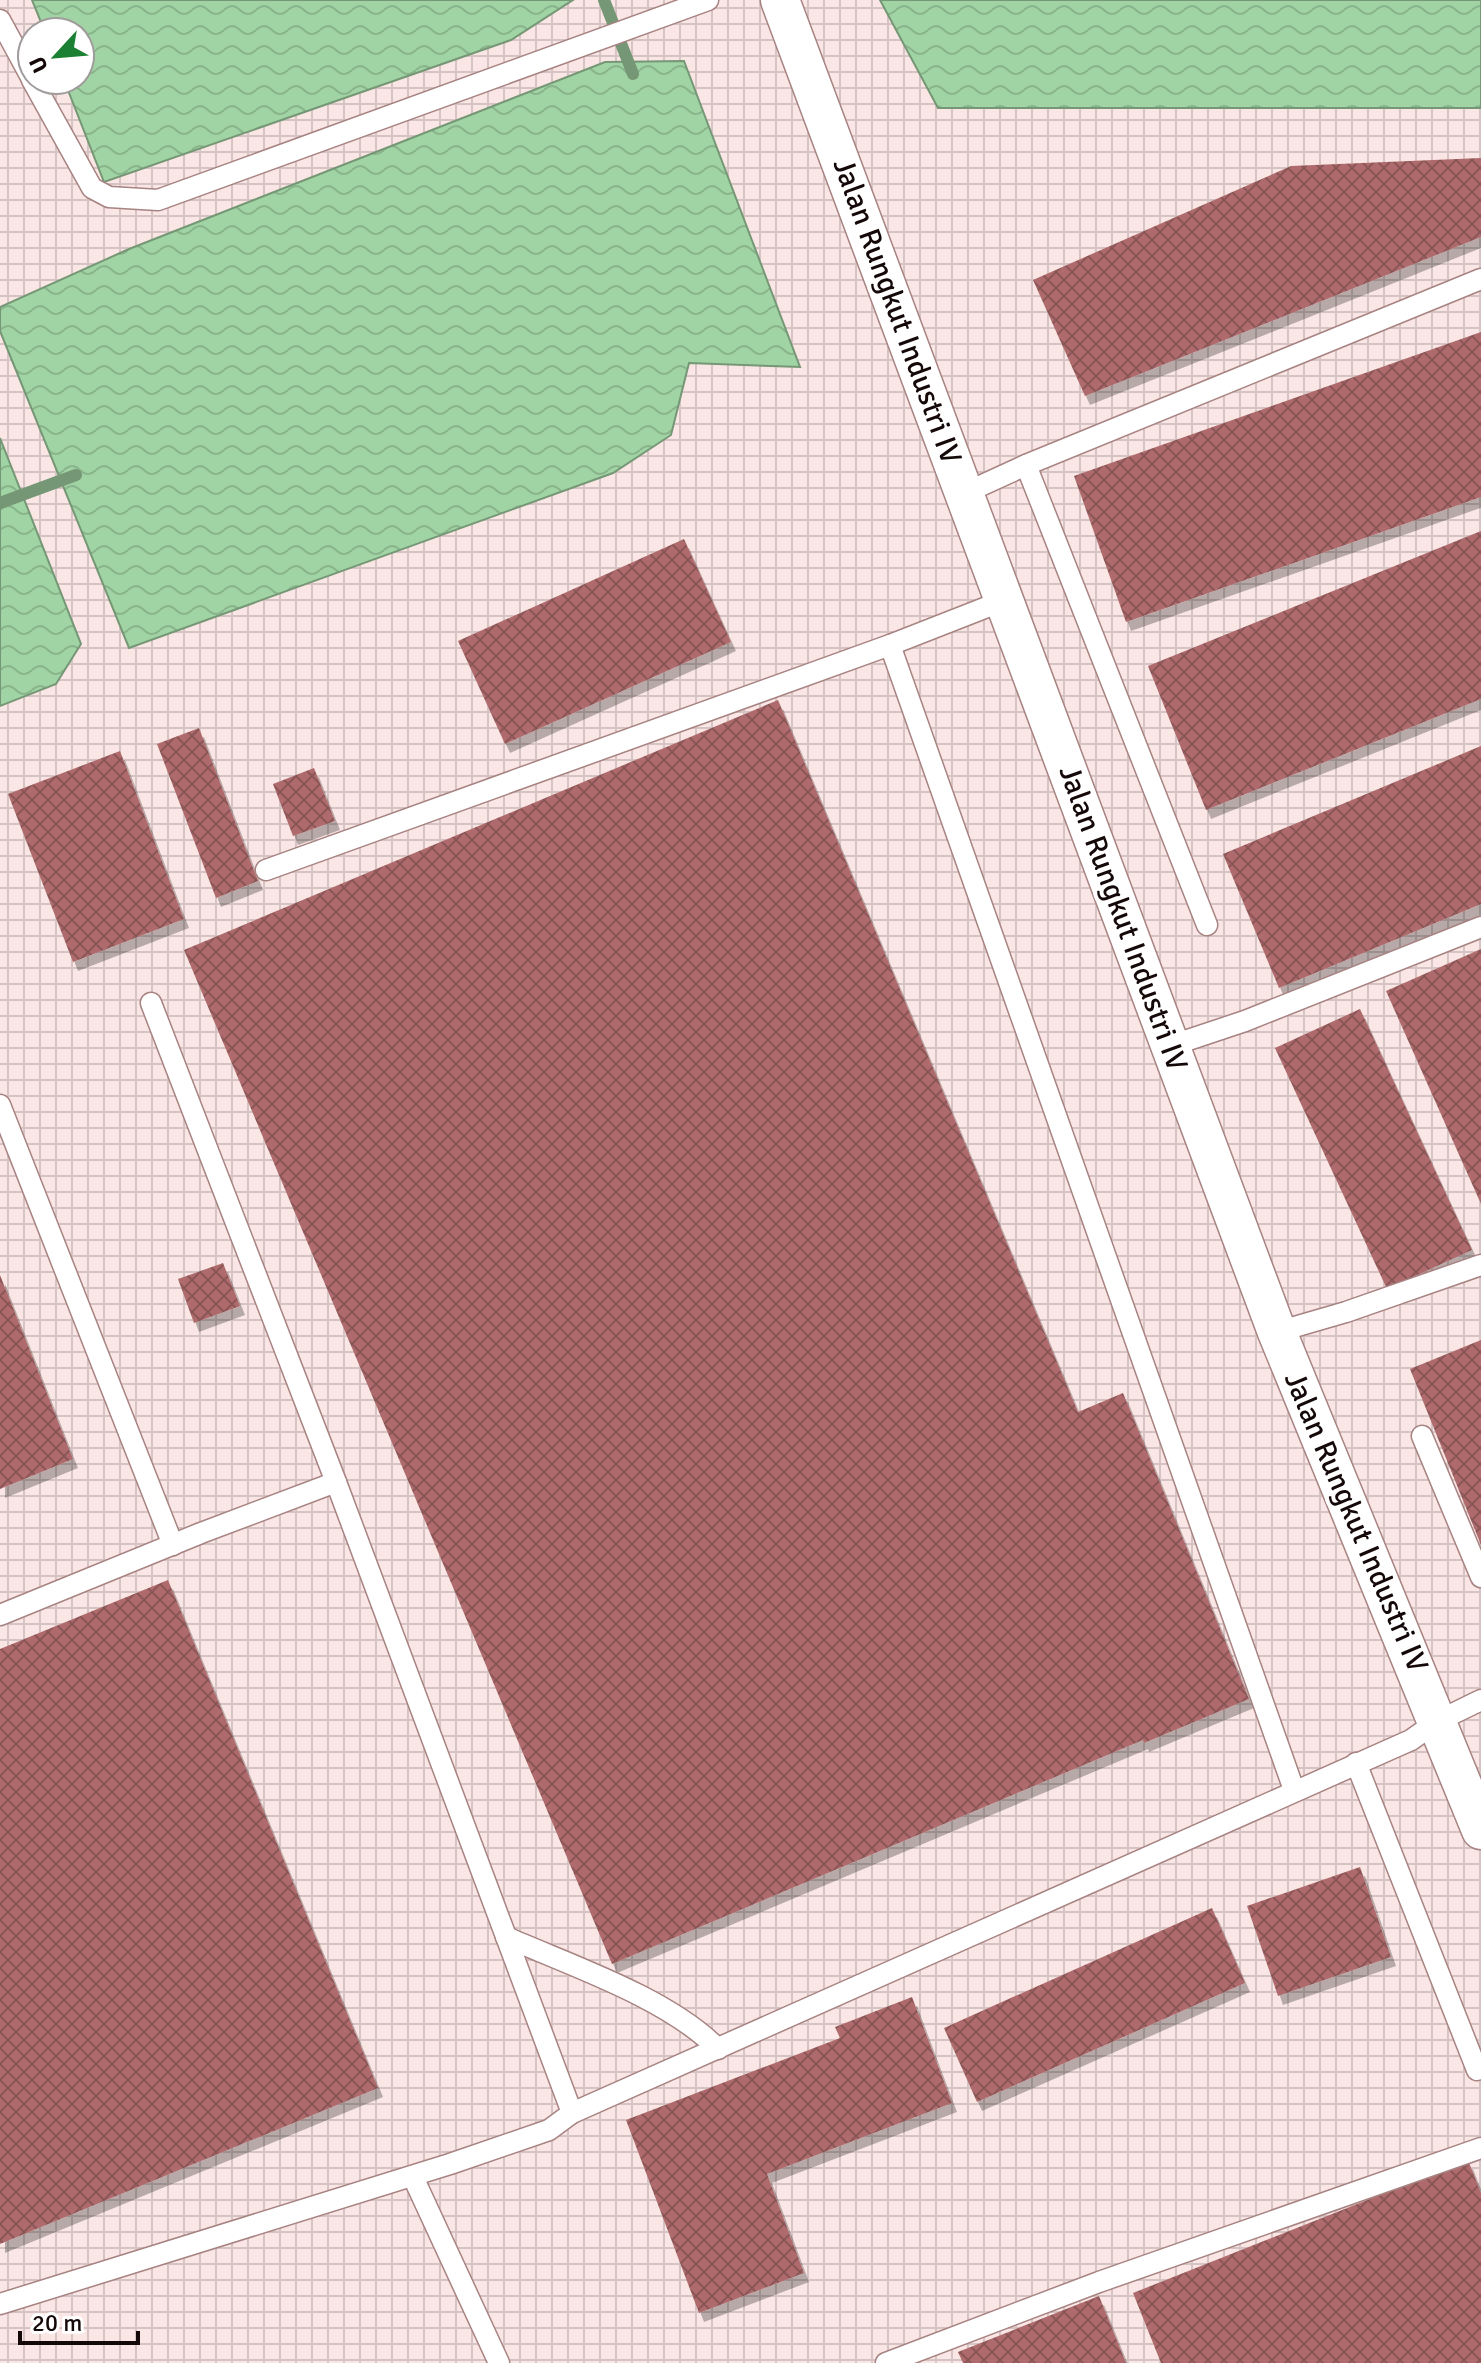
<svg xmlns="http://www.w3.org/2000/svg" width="1481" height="2363" viewBox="0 0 1481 2363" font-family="Signika,sans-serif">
	<defs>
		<pattern id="industrial-grid" width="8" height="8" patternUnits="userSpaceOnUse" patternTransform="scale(2)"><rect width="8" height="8" fill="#fae6e5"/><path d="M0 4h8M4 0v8" fill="none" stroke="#d5c4c3"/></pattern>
		<pattern id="water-waves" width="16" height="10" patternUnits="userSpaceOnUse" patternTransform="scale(2)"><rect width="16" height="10" fill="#a0d4a4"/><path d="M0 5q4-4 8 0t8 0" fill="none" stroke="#89b48c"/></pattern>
		<pattern id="building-cross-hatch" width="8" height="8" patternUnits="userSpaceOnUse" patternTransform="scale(2)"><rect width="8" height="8" fill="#ae6b6c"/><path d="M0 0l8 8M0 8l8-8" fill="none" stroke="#8c5657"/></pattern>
		<filter id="shadow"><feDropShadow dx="5" dy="9" stdDeviation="0" flood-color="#0004"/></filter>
	</defs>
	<rect width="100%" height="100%" fill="#fcf4f3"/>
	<path fill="url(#industrial-grid)" fill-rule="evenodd" d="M0,0H1481V2363H0ZM32,32H80V80H32Z"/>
	<g fill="url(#water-waves)" stroke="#769775" stroke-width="2">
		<polygon points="32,0 573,0 511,40 104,182 64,80 80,80 80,32 45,32"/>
		<polygon points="880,0 1481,0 1481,108 938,108"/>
		<polygon points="684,61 800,367 689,363 671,435 613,473 129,648 0,331 0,307 129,249 605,62"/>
		<polygon points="0,438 81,644 56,684 0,706"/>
	</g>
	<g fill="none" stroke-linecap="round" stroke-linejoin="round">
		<g stroke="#769775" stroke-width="12">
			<polyline points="604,0 633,74"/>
			<polyline points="0,503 76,475"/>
		</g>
	</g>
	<g fill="url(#building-cross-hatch)" filter="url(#shadow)">
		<polygon points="1481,158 1481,237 1085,396 1033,280 1291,166"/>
		<polygon points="1481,332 1481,497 1126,622 1074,476"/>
		<polygon points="1481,531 1481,699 1206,810 1148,666"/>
		<polygon points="684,539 731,642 505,744 458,641"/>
		<polygon points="778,700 1078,1412 1123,1393 1249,1699 1144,1743 1143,1740 612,1964 184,950"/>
		<polygon points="199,728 258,881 216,898 157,744"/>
		<polygon points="1481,746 1481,904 1279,988 1223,854"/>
		<polygon points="120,751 184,919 73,962 8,794"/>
		<polygon points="314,768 335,821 293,836 273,784"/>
		<polygon points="1481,949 1481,1204 1386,991"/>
		<polygon points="1360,1009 1472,1250 1387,1289 1275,1048"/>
		<polygon points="223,1263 240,1306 194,1323 178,1279"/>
		<polygon points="0,1275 73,1459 0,1489"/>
		<polygon points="1481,1340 1481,1545 1410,1369"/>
		<polygon points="168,1580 378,2088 0,2244 0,1649"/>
		<polygon points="1360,1867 1391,1957 1278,1996 1247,1906"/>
		<polygon points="1212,1908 1245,1983 977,2102 944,2028"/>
		<polygon points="912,1997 952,2103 767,2174 804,2273 699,2313 626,2120 840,2038 835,2027"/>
		<polygon points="1468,2160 1481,2193 1481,2363 1161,2363 1133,2293"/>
		<polygon points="1099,2296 1126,2363 963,2363 958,2352"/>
	</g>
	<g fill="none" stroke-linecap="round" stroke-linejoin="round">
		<g stroke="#a78382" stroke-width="23">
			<g id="service">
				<polyline points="0,20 32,79"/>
				<polyline points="32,80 92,188 109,197 158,200 708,0"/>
				<polyline points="1026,465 1207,925"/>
				<polyline points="965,493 1026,465 1481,279"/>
				<polyline points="1005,600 890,645 1294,1790"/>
				<polyline points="266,870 890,645"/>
				<polyline points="151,1003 336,1482 572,2113"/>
				<polyline points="1170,1046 1245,1021 1481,927"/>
				<polyline points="0,1105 173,1545"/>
				<polyline points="1277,1332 1346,1312 1481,1265"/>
				<polyline points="1422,1436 1481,1577"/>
				<polyline points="0,1615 201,1533 336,1482"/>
				<polyline points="1356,1763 1477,2070"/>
				<path d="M506,1937C572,1966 668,1998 718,2049"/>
				<polyline points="413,2177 499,2363"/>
				<polyline points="0,2304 450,2164 549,2130 572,2113 1411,1740 1438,1721 1481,1700"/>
				<polyline points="886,2363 1099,2282 1481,2148"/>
			</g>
		</g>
		<g stroke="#a78382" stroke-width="41">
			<polyline id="minor" points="780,0 1277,1332 1481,1830"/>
		</g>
		<use href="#service" stroke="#fff" stroke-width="20"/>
		<use href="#minor" stroke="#fff" stroke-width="38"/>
	</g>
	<g text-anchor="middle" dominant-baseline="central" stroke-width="8" stroke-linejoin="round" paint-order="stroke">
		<g font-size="30" fill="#140808" stroke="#fff">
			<text transform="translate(897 311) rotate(70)">Jalan Rungkut Industri IV</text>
			<text transform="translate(1123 918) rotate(70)">Jalan Rungkut Industri IV</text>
			<text transform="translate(1356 1522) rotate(67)">Jalan Rungkut Industri IV</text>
		</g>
	</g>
	<g transform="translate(56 56) rotate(244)"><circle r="38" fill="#ffffff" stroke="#a19c9c" stroke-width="2"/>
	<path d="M0-6L14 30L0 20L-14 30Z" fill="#1b8033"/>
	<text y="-12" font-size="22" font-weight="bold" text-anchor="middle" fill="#140808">U</text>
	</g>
	<path d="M20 2331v12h118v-12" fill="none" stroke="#140808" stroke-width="4"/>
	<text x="32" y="2331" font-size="24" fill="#140808" stroke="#ffffff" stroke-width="6" paint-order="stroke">20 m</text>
</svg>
